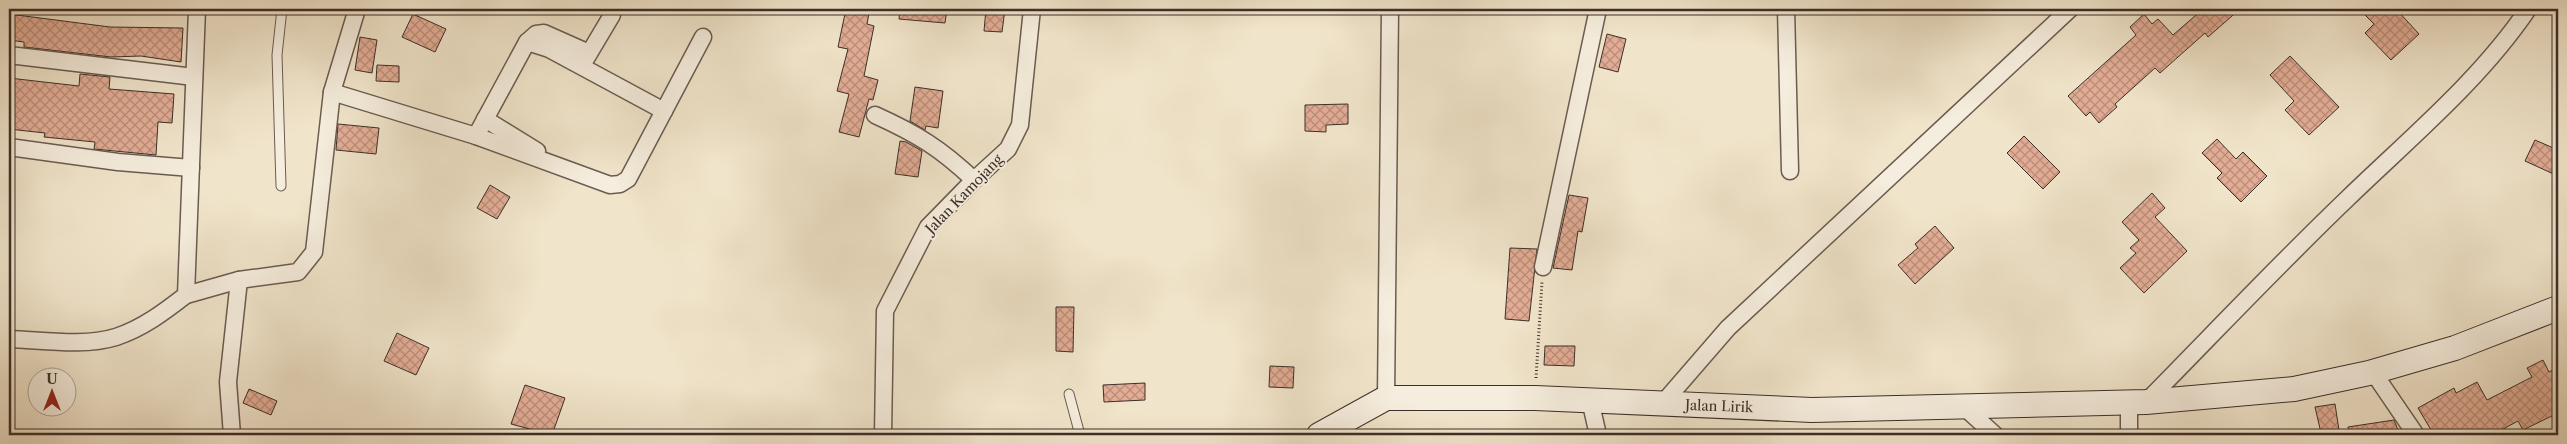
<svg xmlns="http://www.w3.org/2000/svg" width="2567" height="444" viewBox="0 0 2567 444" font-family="'Libre Caslon Text',serif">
	<defs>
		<pattern id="building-cross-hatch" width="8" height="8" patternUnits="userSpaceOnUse" patternTransform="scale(1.25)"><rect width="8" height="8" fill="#e3ad95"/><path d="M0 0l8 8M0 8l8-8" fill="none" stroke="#b98d7a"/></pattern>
	</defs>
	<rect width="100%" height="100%" fill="#f0e4ca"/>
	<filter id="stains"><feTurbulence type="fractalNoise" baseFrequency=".004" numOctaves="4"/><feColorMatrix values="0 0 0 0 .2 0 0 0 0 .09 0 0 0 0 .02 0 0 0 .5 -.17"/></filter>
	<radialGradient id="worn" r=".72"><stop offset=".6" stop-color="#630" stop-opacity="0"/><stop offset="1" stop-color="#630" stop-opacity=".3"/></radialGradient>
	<g fill="url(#building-cross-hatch)" stroke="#3d2f29">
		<polygon points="846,9 869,13 867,24 874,26 864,76 878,80 873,100 869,99 859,137 839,132 849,94 837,91 848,49 838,47"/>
		<polygon points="900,9 947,9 945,23 899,19"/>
		<polygon points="986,9 1005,9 1002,32 984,31"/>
		<polygon points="2203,9 2240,9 2208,37 2205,33 2160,73 2155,68 2115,104 2117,107 2099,123 2090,112 2086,116 2068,96 2136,35 2130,27 2144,14 2152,24 2158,19 2173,35"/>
		<polygon points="2359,9 2396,9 2419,34 2391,60 2365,33 2374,24"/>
		<polygon points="9,14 110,27 183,28 181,62 141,56 111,57 24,47 24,42 9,40"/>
		<polygon points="413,14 446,29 435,52 402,37"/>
		<polygon points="1607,34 1626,39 1618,72 1599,67"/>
		<polygon points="360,37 377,40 372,73 355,70"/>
		<polygon points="2290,56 2339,107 2309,135 2285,110 2294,101 2270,75"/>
		<polygon points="377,65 399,66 399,82 376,81"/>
		<polygon points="80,74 110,77 109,89 174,94 172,123 158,122 156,155 94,149 95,142 44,137 45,133 9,129 9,78 79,86"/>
		<polygon points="915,87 943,91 938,128 926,126 925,130 910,121"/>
		<polygon points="1348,104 1348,124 1326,125 1326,132 1305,131 1305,105"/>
		<polygon points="338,124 379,128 376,154 336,150"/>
		<polygon points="2024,136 2060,172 2043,189 2007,153"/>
		<polygon points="2217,139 2236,159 2243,152 2267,176 2241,202 2217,178 2222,173 2202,153"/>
		<polygon points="2535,140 2558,150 2558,176 2525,161"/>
		<polygon points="900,141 906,142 922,151 918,177 895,174"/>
		<polygon points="490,185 510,197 497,219 477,208"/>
		<polygon points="2152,193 2165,208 2155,217 2187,251 2144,293 2120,268 2136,253 2130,248 2139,240 2122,222"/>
		<polygon points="1569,195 1588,198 1582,232 1578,231 1572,270 1553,268"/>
		<polygon points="1935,226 1954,248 1915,284 1898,265 1918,248 1915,244"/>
		<polygon points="1510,248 1537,249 1529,321 1505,319"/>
		<polygon points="1056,307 1074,307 1073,352 1056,351"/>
		<polygon points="397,333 429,348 416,375 384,361"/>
		<polygon points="1545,346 1575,346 1574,366 1544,365"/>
		<polygon points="2543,360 2549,372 2558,367 2558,413 2523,430 2518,421 2492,435 2434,435 2418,408 2454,388 2456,393 2477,382 2487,400 2532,377 2527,368"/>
		<polygon points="1270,366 1294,367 1293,388 1269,387"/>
		<polygon points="1145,383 1145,400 1104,402 1103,385"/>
		<polygon points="525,385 565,398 552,435 511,424"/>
		<polygon points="249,389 277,401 271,415 243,403"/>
		<polygon points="2335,404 2339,430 2321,433 2315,407"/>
		<polygon points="2394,420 2400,435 2349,435 2348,427"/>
	</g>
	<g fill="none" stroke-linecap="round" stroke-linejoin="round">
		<g stroke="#6a5c51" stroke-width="11">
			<g id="service">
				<polyline points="281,186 277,55 282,9"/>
				<polyline points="1069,394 1080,435"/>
			</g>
		</g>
		<g stroke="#6a5c51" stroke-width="19">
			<g id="minor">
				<polyline points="1786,9 1790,171"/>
				<polyline points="527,42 536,34 544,33 589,53"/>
				<polyline points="9,55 194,77"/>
				<polyline points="584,62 612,15"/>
				<polyline points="332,92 476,136 610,185 620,184 628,179 703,37"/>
				<path d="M875,115C917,134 940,148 974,180"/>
				<polyline points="485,119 537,151"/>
				<polyline points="476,136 527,42 549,49 664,111"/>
				<polyline points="9,147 118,162 191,168"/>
				<polyline points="1543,267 1598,9"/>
				<polyline points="186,295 239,280 298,272 314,252 332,92 357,9"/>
				<path d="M9,339C42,340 84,347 116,337C143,328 164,312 186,295L197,9"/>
				<polyline points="2373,372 2416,435"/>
				<polyline points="1386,398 1390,9"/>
				<polyline points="1590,400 1598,435"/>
				<path d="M2146,402C2213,334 2279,264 2348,198C2410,138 2480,80 2528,9"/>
				<polyline points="1663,403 1728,328 2070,9"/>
				<polyline points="2129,403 2129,435"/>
				<polyline points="1963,406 1995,435"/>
				<polyline points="232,435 228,382 239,280"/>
				<polyline points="883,435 885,311 928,227 974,180 1008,149 1020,125 1032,9"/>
			</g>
		</g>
		<g stroke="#3d2f29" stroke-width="26">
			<polyline id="secondary" points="1319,435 1386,398 1535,398 1812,410 2146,402 2294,389 2369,373 2455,348 2558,308"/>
		</g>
		<polyline stroke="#3d2f29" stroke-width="3" stroke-dasharray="1 2.5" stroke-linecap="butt" points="1536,378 1542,282"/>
		<use href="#service" stroke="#f5eddd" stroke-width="9"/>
		<use href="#minor" stroke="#f5eddd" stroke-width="16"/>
		<use href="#secondary" stroke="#f5eddd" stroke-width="24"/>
	</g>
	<g text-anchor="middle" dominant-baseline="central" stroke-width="4" stroke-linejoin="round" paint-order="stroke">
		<g font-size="14" fill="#3d2f29" stroke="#f5eddd">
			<text transform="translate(964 194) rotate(-46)">Jalan Kamojang</text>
			<text transform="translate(1719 406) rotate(2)">Jalan Lirik</text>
		</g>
	</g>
	<rect width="2567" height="444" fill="none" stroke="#f0e4ca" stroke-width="30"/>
	<rect x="10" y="10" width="2547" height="424" fill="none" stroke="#3d2f29" stroke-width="2.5"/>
	<rect x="15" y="15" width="2537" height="414" fill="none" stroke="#3d2f29"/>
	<g transform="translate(52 392)"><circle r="24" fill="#f5eddd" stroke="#aba195"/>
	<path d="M0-4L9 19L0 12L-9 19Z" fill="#8f2418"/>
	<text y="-8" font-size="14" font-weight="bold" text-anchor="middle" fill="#3d2f29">U</text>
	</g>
	<rect width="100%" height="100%" filter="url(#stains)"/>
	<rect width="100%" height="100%" fill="url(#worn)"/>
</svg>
